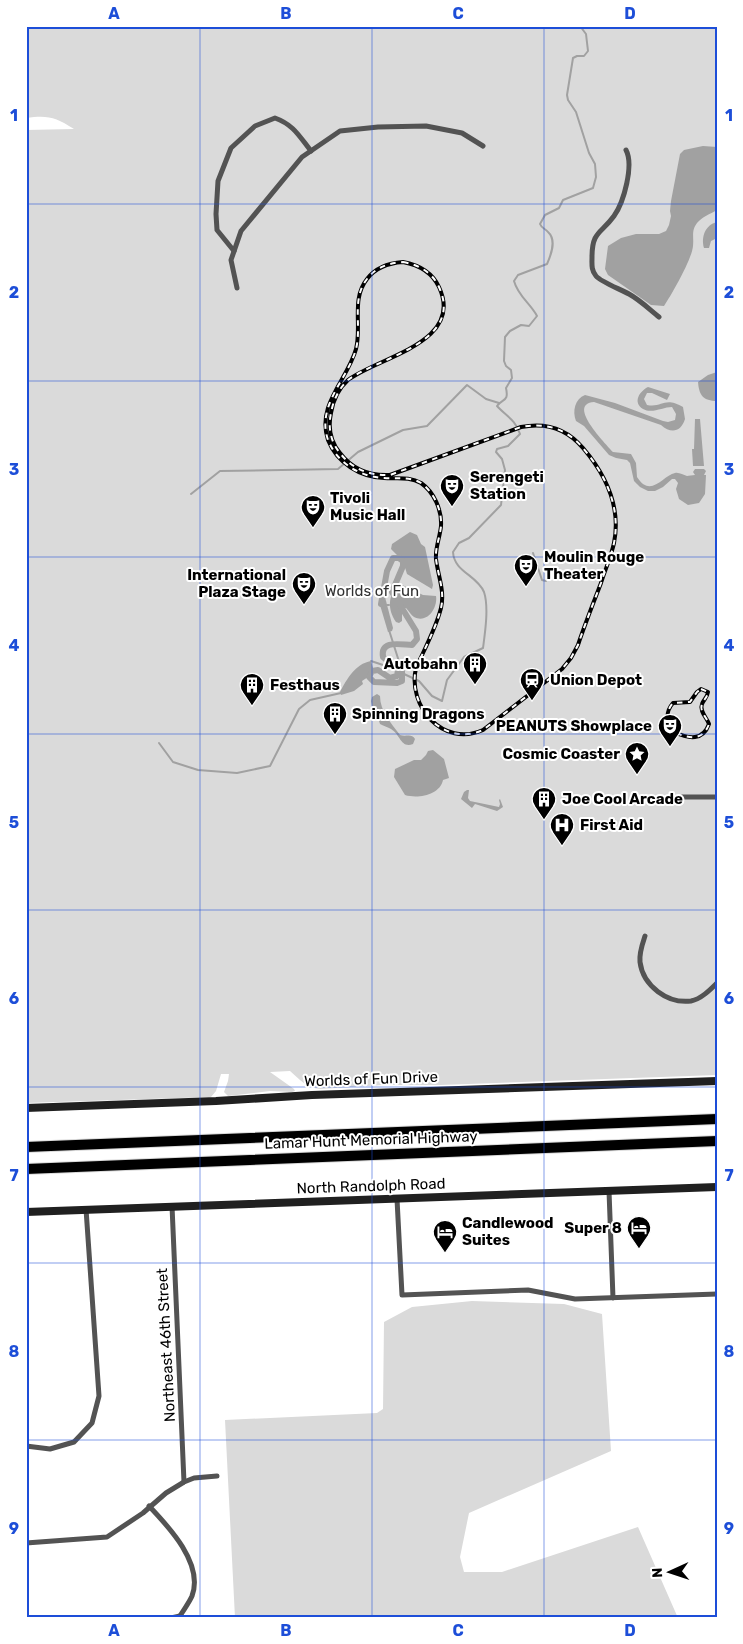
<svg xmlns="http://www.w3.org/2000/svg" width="743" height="1644" viewBox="0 0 743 1644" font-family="Rubik,sans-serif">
	<rect width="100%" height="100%" fill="#fff"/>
	<g fill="#dadada">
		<path d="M26,26H717V1075L440,1085H383L320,1089C307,1088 299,1079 290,1071L270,1072L294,1089L295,1091L292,1092L270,1091L228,1096L224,1092L228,1081L229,1074H221L216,1091L211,1097L26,1103V130L74,129C55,117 48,115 26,118Z"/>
		<polygon points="472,1301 564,1304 602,1314 611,1451 469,1513 460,1557 464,1572 502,1572 638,1527 678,1618 235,1618 225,1420 377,1413 383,1409 384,1322 412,1307"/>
	</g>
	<g fill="#a1a1a1">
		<path d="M703,146L717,147V210C710,214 702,217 697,223C691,231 694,237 693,246C692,259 672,294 664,306L651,305L608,275L605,269L608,246L621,238L636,234H659L666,231L669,225L671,216L670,211L671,201L680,154L684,150Z"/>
		<path d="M717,222V238L711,241L709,248H704C701,237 705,225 717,222Z"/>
		<path d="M717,372V401C703,401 699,395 698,382L708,375Z"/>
		<path d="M648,387L670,394L667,400L652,393H647L644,399L647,405C663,408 664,396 683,407L685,419C681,432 671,434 661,425L594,402C566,404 606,444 613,452L631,454L636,463L637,477C651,499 663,475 675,473C679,472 683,475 687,476C689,476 692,475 695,475L693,472L695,469H704L706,471L704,475H706L705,494L699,503L688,505L679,499L676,489L678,483L675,479H672L663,487L655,491H648L640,487L634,481L630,463L627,460L616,458L609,455L584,426L576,421C572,411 575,399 585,395L615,403L663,421L668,422L675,420L676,414L672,407C663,407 652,414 643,409C632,402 640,391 648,387Z"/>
		<polygon points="695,419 700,419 704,466 693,466 692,449 694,449"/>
		<polygon points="410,532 417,535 421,544 425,547 433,585 432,589 407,574 403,561 391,549 392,544"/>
		<path d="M398,583L423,595L436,596C438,607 428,624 414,617C411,615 409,611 406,608H402V621L399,623L396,622C387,608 389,598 396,584Z"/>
		<polygon points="382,596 385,597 393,628 392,631 388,632 380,605"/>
		<path d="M371,661L373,668L370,680H369L368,677L362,681L363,684L354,691L341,695L340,692C347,679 355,664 371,661Z"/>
		<path d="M377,694L380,696C380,711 391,723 400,735C406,737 412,733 415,739L413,744C401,749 400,734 391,729C388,727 383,726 380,724L376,712L373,711L371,701L372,697Z"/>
		<path d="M433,750L444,759L449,778L443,780C440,795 418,799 405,795L394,777L395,769L414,760H421L426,755L428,751Z"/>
		<polygon points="467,790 469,790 468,798 470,801 499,807 500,804 499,800 500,799 503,807 497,811 475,804 472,808 461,799 464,792"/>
	</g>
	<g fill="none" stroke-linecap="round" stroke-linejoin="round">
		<g stroke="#a1a1a1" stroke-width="2">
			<polyline points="191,494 220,471 338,469 358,452 403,430 427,426 467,385 486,399 499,403"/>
			<polyline points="533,553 542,580 546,581"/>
			<polyline points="386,605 389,605"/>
			<polyline points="389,630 402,671"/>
			<path d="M371,661L389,667L419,681L432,696L442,701L447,680L464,657L483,648C485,633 489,607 484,592C477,575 454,572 453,552L459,543L469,538L501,505L505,470L502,459L496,452L497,449L508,446L520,434C516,420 505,415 497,406C503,398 509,402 506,388L512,378L511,370L506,366L504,361L505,337L510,331L521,325L529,326L537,316C530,303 518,296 514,281L518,275L547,264C551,255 557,240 548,232C545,228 542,229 540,224L545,215L559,208L563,200L593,188L596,177L595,164L589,153L576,112L568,100L567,95L573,58L577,56H584L588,51L586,34L580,26"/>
			<polyline points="159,743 173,762 198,770 237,773 270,766 299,709 310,700 341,693"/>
		</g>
		<path stroke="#a1a1a1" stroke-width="6" d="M381,604L387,571L393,558H399L403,561V566L392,592L416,631L417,639L412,645C402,645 380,639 383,657L398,670L397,676L390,678L378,670L372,671L369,677L374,682L397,683L402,681V671"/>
		<g stroke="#dbdbdb" stroke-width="12">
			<g id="highway">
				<polyline points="26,1147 717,1119"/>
				<polyline points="26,1169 717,1141"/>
			</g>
		</g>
		<g stroke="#535353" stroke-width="5">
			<path d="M626,150C634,165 624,202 614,216C601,234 592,231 592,257C592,264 591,270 596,276C601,282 620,289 629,294C640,300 649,309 659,317"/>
			<path d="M234,251L217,230L216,214L218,181L231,148L255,126L275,118C294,125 299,136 311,151"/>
			<polyline points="237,288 231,260 241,231 302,157 340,131 378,127 426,126 462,133 483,146"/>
			<polyline points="682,797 717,797"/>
			<path d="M645,936C642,945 639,953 640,962C643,986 668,1004 691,1001C701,999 710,990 717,983"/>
			<polyline points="609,1191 613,1298"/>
			<polyline points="397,1199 402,1295 528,1290 575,1299 717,1294"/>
			<polyline points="172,1206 184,1482"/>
			<polyline points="26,1446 50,1449 74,1442 92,1423 99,1396 86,1209"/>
			<path d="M149,1506C169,1527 204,1564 192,1596C189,1603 184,1609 180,1616"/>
			<polyline points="26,1543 107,1537 143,1513 166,1493 184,1482 194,1478 217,1476"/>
			<polyline points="171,1618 180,1616"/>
		</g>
		<g stroke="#202020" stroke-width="8">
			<polyline points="26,1108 216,1101 312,1095 717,1081"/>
			<polyline points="26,1212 717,1187"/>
		</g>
		<use href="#highway" stroke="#000" stroke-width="10"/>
		<g stroke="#000" stroke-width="4">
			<g id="rail">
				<path d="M403,262C419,265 432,272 439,287C465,343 378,357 348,380C339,388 333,401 331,413C328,427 330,441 340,453C352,469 370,476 390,475L521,427C546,422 567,429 583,448C606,475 621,508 614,543C611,557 605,570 601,583C593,604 585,624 578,645L571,658L562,669L483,730C443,748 407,706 416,668C425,648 436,628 441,608C445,591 438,576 436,559C435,548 440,537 441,526C442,510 434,492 421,483C409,476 397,479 384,478C360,477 337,463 328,440C316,405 348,379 356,349C362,326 351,299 367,279C376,267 389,263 403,262Z"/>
				<path d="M701,689L708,692C707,698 704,699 702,704C699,711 707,718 709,724C703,741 689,739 674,732C666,723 665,712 673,703L690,702L697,692Z"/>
			</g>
		</g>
		<use href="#rail" stroke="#fff" stroke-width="2" stroke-dasharray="5.5" stroke-linecap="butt"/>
	</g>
	<path fill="none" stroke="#1d4ed8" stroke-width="1" stroke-opacity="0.55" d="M200,26V1618M372,26V1618M544,26V1618M26,204H717M26,381H717M26,557H717M26,734H717M26,910H717M26,1087H717M26,1263H717M26,1440H717"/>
	<defs>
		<g id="theatre-pin" transform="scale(1.25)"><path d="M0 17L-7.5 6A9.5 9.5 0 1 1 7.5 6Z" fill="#000" stroke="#fff"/><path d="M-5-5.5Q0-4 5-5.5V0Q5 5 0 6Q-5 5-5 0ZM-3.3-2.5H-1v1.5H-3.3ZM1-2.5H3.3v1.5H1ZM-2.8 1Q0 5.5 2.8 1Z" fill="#fff"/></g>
		<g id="building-pin" transform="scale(1.25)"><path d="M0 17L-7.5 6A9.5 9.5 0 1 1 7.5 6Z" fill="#000" stroke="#fff"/><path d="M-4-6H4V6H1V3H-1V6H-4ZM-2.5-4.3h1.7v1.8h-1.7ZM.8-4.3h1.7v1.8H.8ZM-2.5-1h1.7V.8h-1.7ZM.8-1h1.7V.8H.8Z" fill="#fff"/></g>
		<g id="station-pin" transform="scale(1.25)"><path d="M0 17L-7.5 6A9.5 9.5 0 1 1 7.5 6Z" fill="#000" stroke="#fff"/><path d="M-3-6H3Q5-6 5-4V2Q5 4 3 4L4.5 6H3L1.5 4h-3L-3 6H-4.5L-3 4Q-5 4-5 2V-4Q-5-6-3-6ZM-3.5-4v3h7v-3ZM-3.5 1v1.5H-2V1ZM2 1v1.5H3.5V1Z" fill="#fff"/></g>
		<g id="sight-pin" transform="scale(1.25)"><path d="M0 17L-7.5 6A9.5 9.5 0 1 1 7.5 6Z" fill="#000" stroke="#fff"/><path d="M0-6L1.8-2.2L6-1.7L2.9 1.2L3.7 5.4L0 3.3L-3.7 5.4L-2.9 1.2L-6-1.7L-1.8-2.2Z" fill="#fff"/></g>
		<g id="hospital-pin" transform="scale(1.25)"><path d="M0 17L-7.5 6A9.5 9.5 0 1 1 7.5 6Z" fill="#000" stroke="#fff"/><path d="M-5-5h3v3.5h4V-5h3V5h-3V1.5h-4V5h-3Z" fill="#fff"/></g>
		<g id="hotel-pin" transform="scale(1.25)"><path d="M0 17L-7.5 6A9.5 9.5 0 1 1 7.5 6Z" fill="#000" stroke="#fff"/><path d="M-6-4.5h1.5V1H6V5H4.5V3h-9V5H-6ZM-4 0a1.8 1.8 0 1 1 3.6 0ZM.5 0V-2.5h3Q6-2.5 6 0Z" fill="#fff"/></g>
	</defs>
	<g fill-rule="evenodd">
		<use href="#theatre-pin" x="452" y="486"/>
		<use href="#theatre-pin" x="313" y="507"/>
		<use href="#theatre-pin" x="526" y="566"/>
		<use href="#theatre-pin" x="304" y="584"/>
		<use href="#building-pin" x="475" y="664"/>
		<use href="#station-pin" x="532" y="680"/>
		<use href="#building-pin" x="252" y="685"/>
		<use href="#building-pin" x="335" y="714"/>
		<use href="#theatre-pin" x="670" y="726"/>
		<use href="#sight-pin" x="637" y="754"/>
		<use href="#building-pin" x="544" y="799"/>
		<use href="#hospital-pin" x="562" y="825"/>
		<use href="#hotel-pin" x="639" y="1228"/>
		<use href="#hotel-pin" x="445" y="1232"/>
	</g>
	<g text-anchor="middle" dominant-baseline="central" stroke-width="4" stroke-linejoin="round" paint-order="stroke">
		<g font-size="15" font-weight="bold" fill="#000" stroke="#fff" text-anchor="start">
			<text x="470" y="477">Serengeti<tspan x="470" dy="17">Station</tspan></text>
			<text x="330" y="498">Tivoli<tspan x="330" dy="17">Music Hall</tspan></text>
			<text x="544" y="557">Moulin Rouge<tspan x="544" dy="17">Theater</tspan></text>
			<text x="286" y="575" text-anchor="end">International<tspan x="286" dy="17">Plaza Stage</tspan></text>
			<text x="458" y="664" text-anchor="end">Autobahn</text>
			<text x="550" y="680">Union Depot</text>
			<text x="270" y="685">Festhaus</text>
			<text x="352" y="714">Spinning Dragons</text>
			<text x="652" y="726" text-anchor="end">PEANUTS Showplace</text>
			<text x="620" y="754" text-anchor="end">Cosmic Coaster</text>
			<text x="562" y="799">Joe Cool Arcade</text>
			<text x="580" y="825">First Aid</text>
			<text x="462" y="1223">Candlewood<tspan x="462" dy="17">Suites</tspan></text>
			<text x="622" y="1228" text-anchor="end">Super 8</text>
		</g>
		<g font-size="15" fill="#313131" stroke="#fff">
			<text x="372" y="591">Worlds of Fun</text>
		</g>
		<g font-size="15" fill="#000" stroke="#fff">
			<text transform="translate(371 1079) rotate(-2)">Worlds of Fun Drive</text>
			<text transform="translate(371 1140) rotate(-2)">Lamar Hunt Memorial Highway</text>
			<text transform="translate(371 1186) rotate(-2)">North Randolph Road</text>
			<text transform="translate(166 1345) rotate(-93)">Northeast 46th Street</text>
		</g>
	</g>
	<rect width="743" height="1644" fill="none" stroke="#ffffff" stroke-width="55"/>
	<g transform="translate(670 1572) rotate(267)" stroke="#ffffff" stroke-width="4" paint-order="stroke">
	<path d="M0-4L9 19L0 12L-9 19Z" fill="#000000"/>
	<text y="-8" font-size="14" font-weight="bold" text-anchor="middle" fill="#000000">N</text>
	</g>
	<rect x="28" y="28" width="688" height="1588" fill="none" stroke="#1d4ed8" stroke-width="2"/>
	<g font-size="16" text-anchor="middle" font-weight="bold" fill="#1d4ed8">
		<text x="114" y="19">A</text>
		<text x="286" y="19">B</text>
		<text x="458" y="19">C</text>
		<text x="630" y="19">D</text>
		<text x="14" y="121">1</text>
		<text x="729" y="121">1</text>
		<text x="14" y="298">2</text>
		<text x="729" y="298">2</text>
		<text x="14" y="475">3</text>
		<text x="729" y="475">3</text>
		<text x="14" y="651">4</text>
		<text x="729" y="651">4</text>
		<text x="14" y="828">5</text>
		<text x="729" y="828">5</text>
		<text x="14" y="1004">6</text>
		<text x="729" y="1004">6</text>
		<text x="14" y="1181">7</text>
		<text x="729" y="1181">7</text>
		<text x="14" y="1357">8</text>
		<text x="729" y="1357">8</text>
		<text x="14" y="1534">9</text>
		<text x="729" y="1534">9</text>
		<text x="114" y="1636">A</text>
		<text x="286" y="1636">B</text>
		<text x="458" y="1636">C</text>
		<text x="630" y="1636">D</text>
	</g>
</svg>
